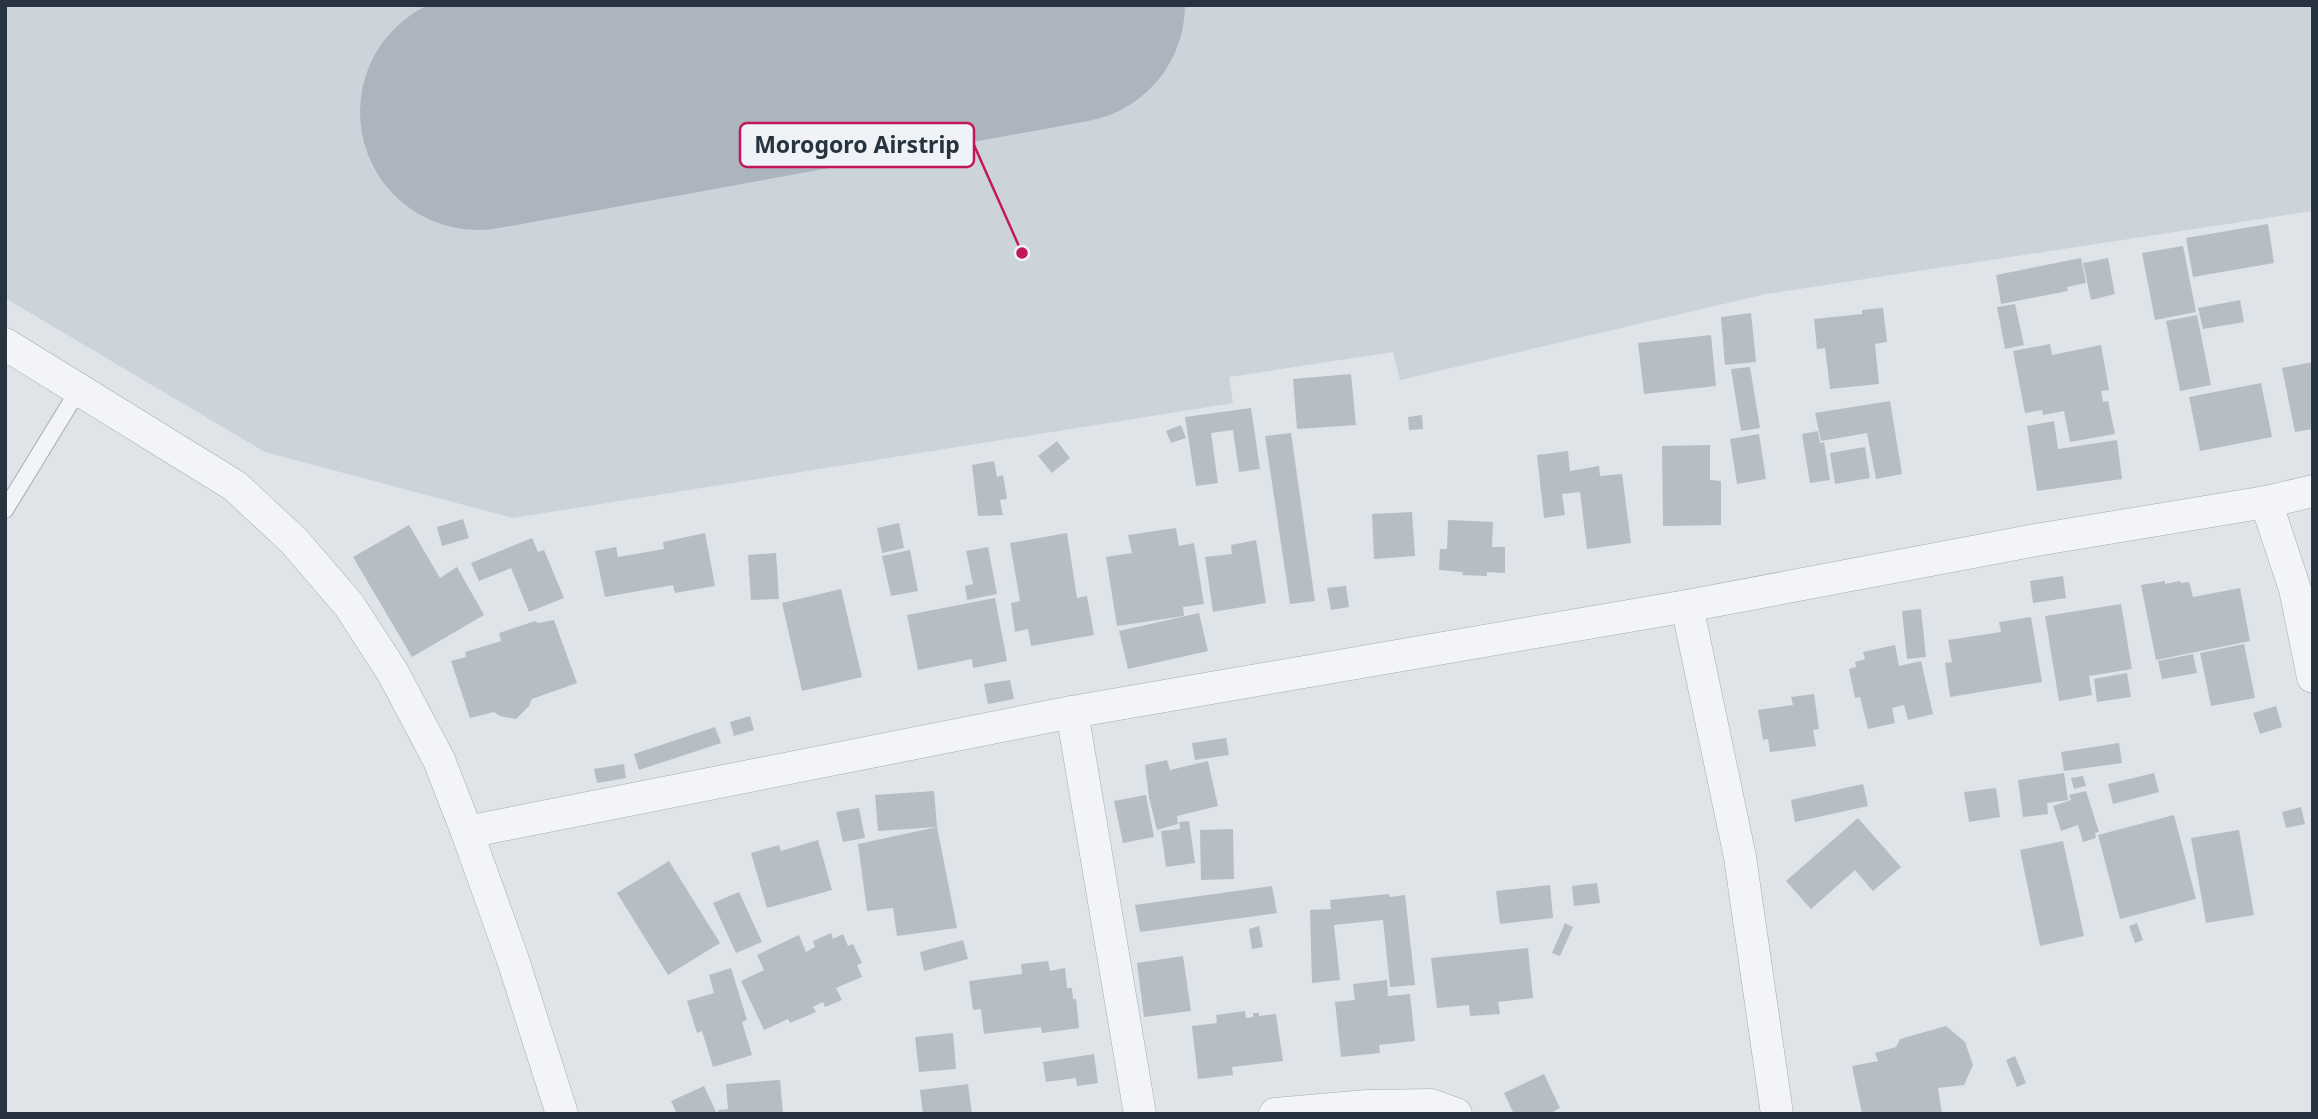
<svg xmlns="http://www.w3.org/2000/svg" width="2318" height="1119" viewBox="0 0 2318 1119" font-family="'Noto Sans',sans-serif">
	<rect width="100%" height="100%" fill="#dfe4e9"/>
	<polygon fill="#cdd3da" points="5,5 2313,5 2313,211 1766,294 1400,380 1393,352 1229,377 1233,403 513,518 265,452 5,298"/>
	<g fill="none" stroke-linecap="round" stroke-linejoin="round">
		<polyline stroke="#acb4be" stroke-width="236" points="478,112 1067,5"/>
	</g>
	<g fill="#b7bdc5">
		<polygon points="2268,224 2274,263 2193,277 2186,238"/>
		<polygon points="2183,246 2196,312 2155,320 2142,253"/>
		<polygon points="2081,258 2086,283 2067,287 2068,291 2001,304 1996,275"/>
		<polygon points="2108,258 2115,294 2091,300 2083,263"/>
		<polygon points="2240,300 2244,322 2203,329 2198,308"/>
		<polygon points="2015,304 2024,345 2005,349 1997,307"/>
		<polygon points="1883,308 1887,342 1875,344 1879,384 1830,389 1825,348 1817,349 1814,319 1862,314 1862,310"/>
		<polygon points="1751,313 1756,362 1725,365 1721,317"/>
		<polygon points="2197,315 2211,385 2180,391 2166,321"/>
		<polygon points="1711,335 1716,386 1644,394 1638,343"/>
		<polygon points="2050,344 2052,355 2101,345 2109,390 2101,391 2103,402 2108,401 2115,434 2070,442 2064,411 2043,415 2042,410 2025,413 2013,351"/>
		<polygon points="2313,362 2313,429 2295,432 2282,368"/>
		<polygon points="1750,367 1760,428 1741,431 1731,369"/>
		<polygon points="1351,374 1356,425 1297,429 1293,379"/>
		<polygon points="2261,383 2272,437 2200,451 2189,397"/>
		<polygon points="1890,401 1902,474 1876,479 1867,433 1821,441 1815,413"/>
		<polygon points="1251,408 1260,469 1239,472 1233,430 1211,433 1218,483 1196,486 1185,417"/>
		<polygon points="1422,415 1423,429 1409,430 1408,417"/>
		<polygon points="2054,421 2058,449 2117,440 2122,479 2037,491 2027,426"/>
		<polygon points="1181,425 1186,438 1171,443 1166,431"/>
		<polygon points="1818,431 1820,443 1824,442 1830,480 1810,483 1802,434"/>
		<polygon points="1291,433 1315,601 1290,604 1265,436"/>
		<polygon points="1759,434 1766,479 1737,484 1730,439"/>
		<polygon points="1057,441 1070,458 1052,473 1038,456"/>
		<polygon points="1710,445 1710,480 1721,481 1721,525 1663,526 1662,446"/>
		<polygon points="1865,447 1870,478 1835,484 1830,453"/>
		<polygon points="1568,451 1570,471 1599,466 1600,476 1622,474 1631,543 1587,549 1580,492 1562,494 1565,515 1544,518 1537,455"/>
		<polygon points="994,461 997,477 1003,475 1007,499 1000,500 1003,515 978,516 972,465"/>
		<polygon points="1412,512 1415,556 1374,559 1372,514"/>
		<polygon points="463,519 469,538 442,546 437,527"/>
		<polygon points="1448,520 1493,522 1492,547 1505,547 1505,573 1487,572 1487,576 1462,575 1463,572 1439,570 1440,549 1447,549"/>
		<polygon points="899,523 904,548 882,553 877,528"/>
		<polygon points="409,525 440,578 457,567 484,615 412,657 353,557"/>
		<polygon points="1176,528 1179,546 1194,543 1204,604 1183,607 1184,616 1117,626 1106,557 1132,553 1128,535"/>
		<polygon points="705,533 715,586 675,593 673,585 605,597 595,551 616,547 618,557 664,549 663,542"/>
		<polygon points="1067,533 1077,598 1087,596 1094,635 1031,646 1028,629 1015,632 1011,603 1020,601 1010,543"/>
		<polygon points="532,538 538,552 544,550 564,598 529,612 511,568 479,581 471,563"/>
		<polygon points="1256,540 1266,603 1213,612 1205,557 1232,554 1231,545"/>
		<polygon points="988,547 997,594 967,600 965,586 973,584 966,551"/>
		<polygon points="910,550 918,591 891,596 882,556"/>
		<polygon points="776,553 779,599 751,600 748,555"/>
		<polygon points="2063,576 2066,598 2033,603 2030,581"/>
		<polygon points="2165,581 2165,584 2180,581 2181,583 2189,582 2193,597 2240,588 2250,641 2156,660 2141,585"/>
		<polygon points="1346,586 1349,607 1331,610 1327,588"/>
		<polygon points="841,589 862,677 802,691 782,603"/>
		<polygon points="995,598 1007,661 973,668 972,659 918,670 907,615"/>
		<polygon points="2121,604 2132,669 2089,676 2092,695 2059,701 2045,616"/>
		<polygon points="1921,609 1926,657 1907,659 1902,611"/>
		<polygon points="1199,613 1208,651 1128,669 1119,631"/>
		<polygon points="2031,617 2042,682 1950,697 1945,663 1952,662 1948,640 2001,632 1999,622"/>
		<polygon points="554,620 577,683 532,699 529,706 516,719 500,716 494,712 470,718 451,661 466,657 465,652 501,641 499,633 535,621 538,623"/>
		<polygon points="2244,644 2255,698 2211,706 2200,653"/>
		<polygon points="1895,645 1899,666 1921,661 1933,714 1908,720 1904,705 1892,708 1895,723 1868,729 1860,697 1855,698 1849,669 1856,667 1855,662 1865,659 1863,652"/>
		<polygon points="2193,654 2197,673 2162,679 2158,661"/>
		<polygon points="2127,673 2131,697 2097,702 2094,679"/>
		<polygon points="1010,680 1014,699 988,704 984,684"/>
		<polygon points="1814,694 1819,729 1813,730 1816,746 1770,752 1768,739 1763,740 1758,710 1793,705 1791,697"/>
		<polygon points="2276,706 2282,727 2260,734 2253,713"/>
		<polygon points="750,716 754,730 734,736 730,722"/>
		<polygon points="715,727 721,743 639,770 634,754"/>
		<polygon points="1226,738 1229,755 1195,760 1192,743"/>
		<polygon points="2119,743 2122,763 2064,771 2061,752"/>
		<polygon points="1167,760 1170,770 1208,761 1218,806 1177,816 1178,824 1157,830 1149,798 1145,765"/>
		<polygon points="624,764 626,778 597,783 594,769"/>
		<polygon points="2064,773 2068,800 2047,803 2048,814 2023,817 2018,780"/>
		<polygon points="2154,773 2159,792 2113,804 2108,784"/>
		<polygon points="2083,776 2086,786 2074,789 2071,778"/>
		<polygon points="1863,784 1868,806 1795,822 1791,800"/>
		<polygon points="1996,788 2000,817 1969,822 1964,792"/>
		<polygon points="934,791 937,827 878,831 875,795"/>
		<polygon points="2086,791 2099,832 2095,833 2096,838 2083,842 2078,825 2061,831 2053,806 2071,800 2069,795"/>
		<polygon points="1146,795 1154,837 1123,843 1114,801"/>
		<polygon points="2301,807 2305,824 2286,828 2282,812"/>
		<polygon points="859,808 865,838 843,842 836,812"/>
		<polygon points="2174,815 2196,899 2120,919 2098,835"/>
		<polygon points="1858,818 1901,867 1873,891 1855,870 1811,909 1786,881"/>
		<polygon points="1189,821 1195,863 1166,867 1161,831 1180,829 1179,822"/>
		<polygon points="937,827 957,928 897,936 893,908 867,911 858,844"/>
		<polygon points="1233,829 1234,879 1201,880 1200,830"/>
		<polygon points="2239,830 2254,915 2206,923 2191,838"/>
		<polygon points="818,840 832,890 767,908 751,853 779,845 781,851"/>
		<polygon points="2063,841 2084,936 2040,946 2020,850"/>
		<polygon points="669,861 720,943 668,975 617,893"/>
		<polygon points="1597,883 1600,903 1574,906 1572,886"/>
		<polygon points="1550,885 1553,918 1500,924 1496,891"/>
		<polygon points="1272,886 1277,913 1140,932 1135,905"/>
		<polygon points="739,892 762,942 736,953 713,903"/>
		<polygon points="1389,894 1390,897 1405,895 1415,985 1390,987 1383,920 1334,925 1340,980 1312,983 1310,910 1331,909 1330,900"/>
		<polygon points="1565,923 1573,927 1560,956 1552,953"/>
		<polygon points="2137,923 2143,940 2135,943 2129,926"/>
		<polygon points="1259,926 1263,947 1252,949 1249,929"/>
		<polygon points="831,933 833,939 843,934 848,946 853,944 862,963 857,965 862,977 836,988 842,1000 825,1007 823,1002 813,1007 816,1012 790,1023 788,1019 764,1030 741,981 764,970 757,955 799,935 806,952 815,947 813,941"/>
		<polygon points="963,940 968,959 924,971 920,952"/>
		<polygon points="1528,948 1533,998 1498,1002 1500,1014 1470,1016 1469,1005 1437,1008 1431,958"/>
		<polygon points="1183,956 1191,1011 1144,1017 1137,963"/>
		<polygon points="1048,961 1050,971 1065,968 1067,988 1072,988 1073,999 1076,999 1079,1028 1042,1033 1041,1027 984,1034 981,1009 973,1010 969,981 1022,974 1021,964"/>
		<polygon points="731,968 747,1020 742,1022 752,1055 713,1067 702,1031 697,1033 687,1001 714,993 709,975"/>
		<polygon points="1387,980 1388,996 1410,994 1415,1041 1379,1045 1380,1053 1341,1057 1335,1002 1355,1000 1353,984"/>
		<polygon points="1245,1011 1246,1018 1253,1017 1253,1013 1259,1013 1259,1016 1276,1014 1283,1061 1232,1067 1233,1075 1198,1079 1192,1026 1217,1023 1216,1015"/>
		<polygon points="1946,1026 1965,1042 1973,1065 1964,1085 1938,1088 1942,1114 1862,1114 1852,1066 1878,1061 1875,1053 1896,1047 1900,1039"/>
		<polygon points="953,1033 956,1069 919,1072 915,1037"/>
		<polygon points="1094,1054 1098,1083 1077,1086 1076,1078 1046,1082 1043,1062"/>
		<polygon points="2015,1056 2026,1083 2017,1087 2006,1060"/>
		<polygon points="1544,1074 1560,1108 1549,1114 1514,1114 1504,1093"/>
		<polygon points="780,1080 783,1114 718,1114 718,1110 728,1109 726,1084"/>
		<polygon points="968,1084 972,1114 923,1114 920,1090"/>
		<polygon points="704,1086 717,1114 677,1114 671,1101"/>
	</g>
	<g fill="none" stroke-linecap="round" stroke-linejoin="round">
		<g stroke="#a4abb3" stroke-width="18">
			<polyline id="lane" points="5,510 79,389"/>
		</g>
		<g stroke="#a4abb3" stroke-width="33">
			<g id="street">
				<polyline points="5,344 235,486 294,541 349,605 393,673 439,760 467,832 513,960 562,1114"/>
				<polyline points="2266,502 2295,589 2313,677"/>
				<polyline points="1687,606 1740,857 1777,1114"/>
				<polyline points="1072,712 1140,1114"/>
				<polyline points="467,832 1072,712 1687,606 2036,540 2266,502 2313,491"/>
				<polyline points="1275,1114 1367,1106 1431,1105 1456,1114"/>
			</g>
		</g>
		<use href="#lane" stroke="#f2f4f7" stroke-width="16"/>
		<use href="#street" stroke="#f2f4f7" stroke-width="32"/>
	</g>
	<path fill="none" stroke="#c2185b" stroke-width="2.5" d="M1022 253L974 145"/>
	<circle fill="#c2185b" stroke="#eff2f6" stroke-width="2.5" cx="1022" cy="253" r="7"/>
	<rect fill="#eff2f6" stroke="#c2185b" stroke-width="2.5" x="740" y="123" width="234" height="44" rx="7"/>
	<g font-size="23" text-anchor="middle" font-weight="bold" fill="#283340">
		<text x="857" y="153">Morogoro Airstrip</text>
	</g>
	<rect width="2318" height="1119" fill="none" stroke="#283340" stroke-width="14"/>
</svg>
